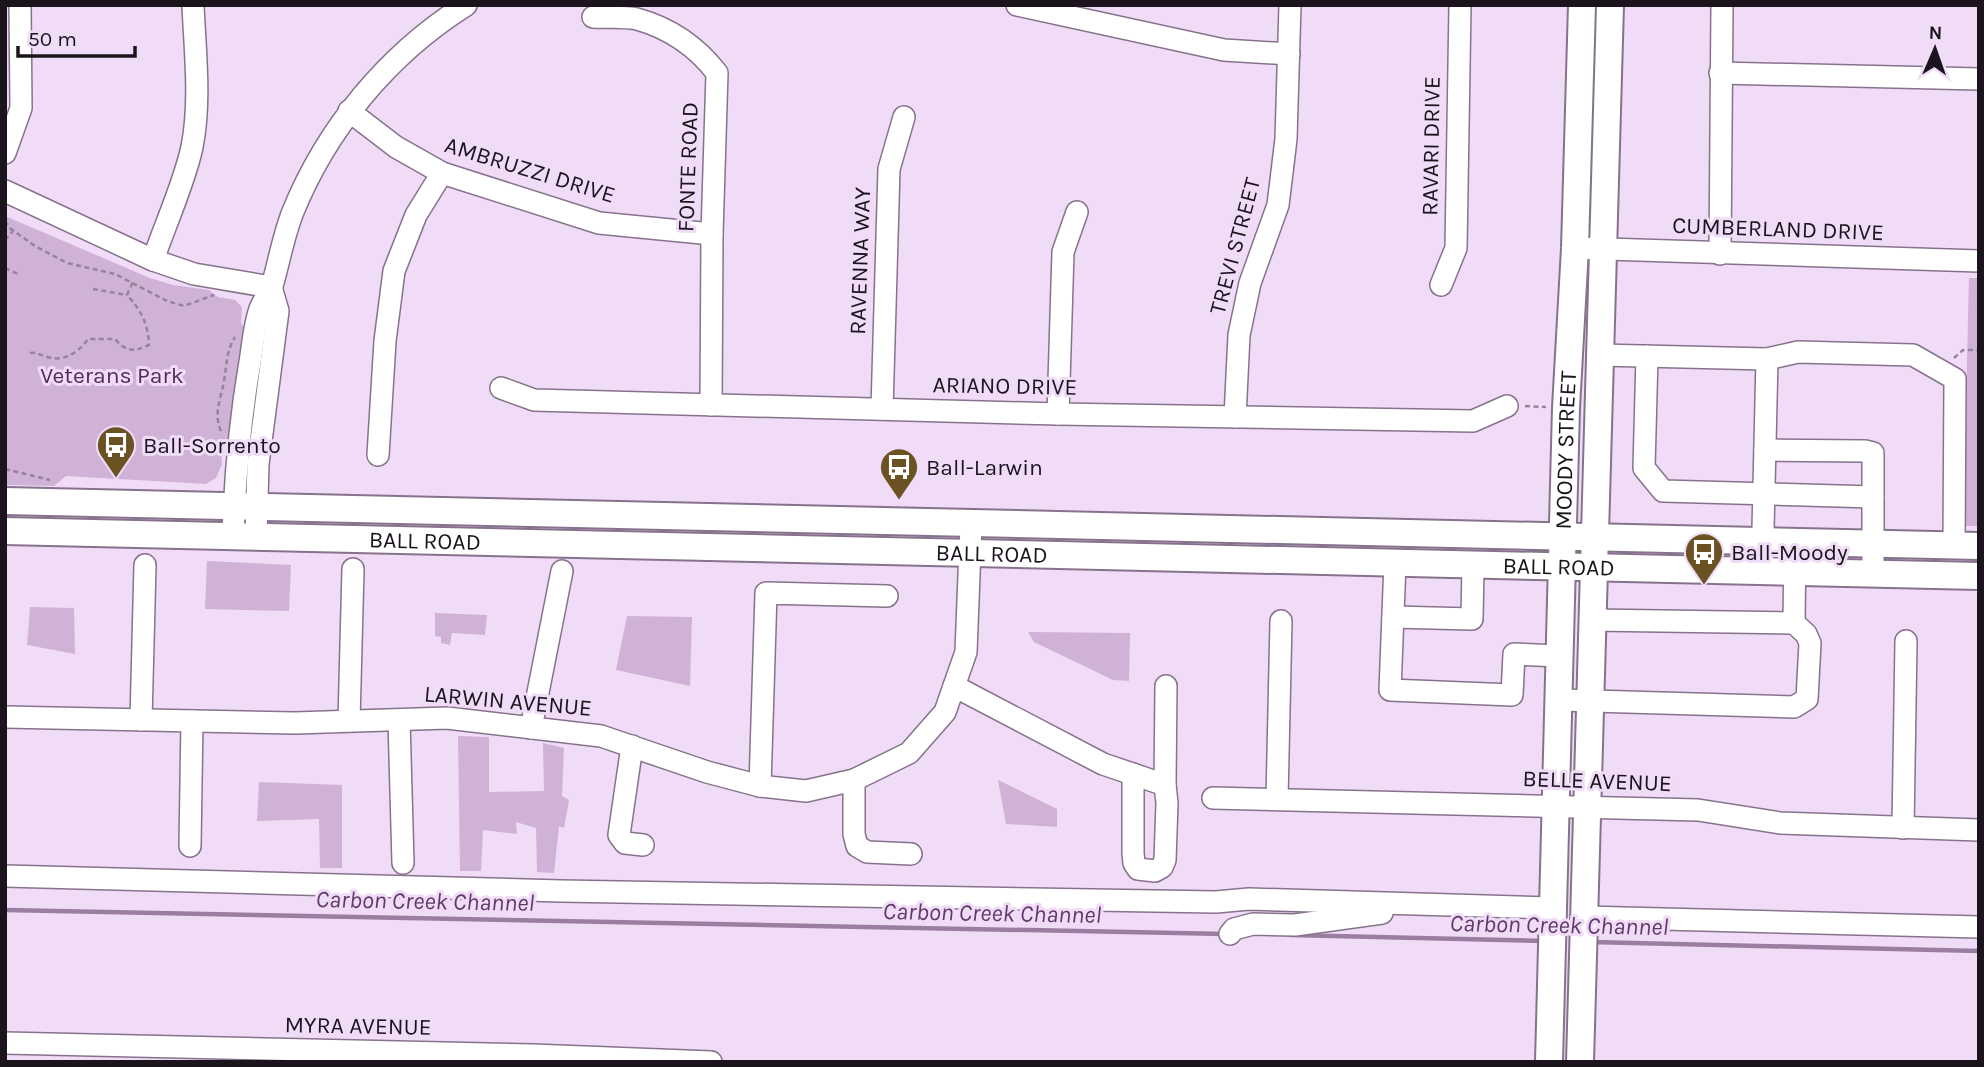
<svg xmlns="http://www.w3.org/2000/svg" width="1984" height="1067" viewBox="0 0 1984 1067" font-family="Karla,sans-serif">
	<rect width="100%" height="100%" fill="#f1dcf7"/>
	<g fill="#cfb2d6">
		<polygon points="5,216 150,278 173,285 209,290 218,297 235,300 242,307 241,323 246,331 228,440 221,449 222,464 216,478 206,484 66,476 54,486 5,485"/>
		<polygon points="1969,278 1979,278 1979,526 1963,526"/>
		<polygon points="207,561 291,565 289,611 205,609"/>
		<polygon points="30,607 74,608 75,654 27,645"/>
		<polygon points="435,613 487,615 485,635 452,633 450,645 441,643 441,637 435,636"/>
		<polygon points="627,616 692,617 690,686 616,670"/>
		<polygon points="1028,632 1130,633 1129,681 1113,680 1034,642"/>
		<polygon points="458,736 489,737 489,792 544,791 543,743 564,748 562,796 569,800 564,828 559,826 554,873 537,872 536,828 516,822 517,834 483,830 481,871 460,871"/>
		<polygon points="998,780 1057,809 1057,827 1006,824"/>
		<polygon points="259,782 342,785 342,868 320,868 319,819 257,821"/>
	</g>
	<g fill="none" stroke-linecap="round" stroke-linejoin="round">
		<g stroke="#9a7ea1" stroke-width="4.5">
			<polyline points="5,910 1226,934"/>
			<polyline points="1290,935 1544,941"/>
			<polyline points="1591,942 1979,951"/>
		</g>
		<g stroke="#86738b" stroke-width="24">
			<g id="minor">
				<polyline points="1017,5 1224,50 1289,54"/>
				<path d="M593,17C606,18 623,16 637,19C669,28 697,47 717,73L712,234L711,405"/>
				<polyline points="1720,73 1979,79"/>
				<polyline points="349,111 396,147 442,173 599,223 712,234"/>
				<polyline points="5,153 21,108 20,5"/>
				<polyline points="5,191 153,260 194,274 271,287"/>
				<polyline points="1575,248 1979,261"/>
				<polyline points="1720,254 1722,5"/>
				<path d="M153,260C165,225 185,181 192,147C201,101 195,52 193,5"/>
				<polyline points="1441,285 1456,248 1460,5"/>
				<polyline points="1600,355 1767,359 1762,572"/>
				<polyline points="1647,356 1644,468 1663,491 1873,497"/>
				<polyline points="1767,359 1798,352 1913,355 1955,379 1954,546"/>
				<polyline points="501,388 534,400 1058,414 1473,421 1507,406"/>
				<polyline points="882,409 889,169 904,117"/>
				<polyline points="1058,414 1063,252 1077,212"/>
				<polyline points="1235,417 1239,335 1250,283 1278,205 1286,139 1290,5"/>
				<polyline points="1765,450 1865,451 1873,453 1873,574"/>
				<polyline points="378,455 385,341 394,271 416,215 442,173"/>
				<path d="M233,536C235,477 240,420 250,362C253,345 254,325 260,309C263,301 269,294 272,286C279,262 283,238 292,214C326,129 388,54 466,5"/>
				<polyline points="256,536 258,464 278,311 271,287"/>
				<polyline points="1395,563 1390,690 1512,695 1514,654 1560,656"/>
				<polyline points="1393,617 1472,619 1473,565"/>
				<polyline points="1593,620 1794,623 1795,542"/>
				<polyline points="954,686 1103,764 1165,785 1166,686"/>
				<polyline points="1559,700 1794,707 1807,699 1810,643 1806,634 1794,623"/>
				<polyline points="5,717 295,723 447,718 601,736 707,772 760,786 806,791 854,780 909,753 945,712 966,652 971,524"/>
				<polyline points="141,720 145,565"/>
				<polyline points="399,720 403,863"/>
				<polyline points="349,721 353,569"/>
				<polyline points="531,728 562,571"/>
				<polyline points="632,746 619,835 625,843 643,845"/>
				<polyline points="1133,774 1133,853 1134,863 1138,869 1155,871 1162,867 1165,860 1167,803 1165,785"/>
				<polyline points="854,780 854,834 857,846 867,852 911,854"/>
				<polyline points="760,786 766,593 887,596"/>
				<polyline points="1213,798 1698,810 1780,823 1979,830"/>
				<polyline points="1277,799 1281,621"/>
				<polyline points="1903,828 1906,641"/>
				<polyline points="190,846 192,721"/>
				<polyline points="5,876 561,891 1216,902 1249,899 1551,908"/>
				<polyline points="1585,917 1979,927"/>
				<polyline points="1230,934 1234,929 1253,924 1295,925 1382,913"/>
				<polyline points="5,1043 533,1055 711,1062"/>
			</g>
		</g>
		<g stroke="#86738b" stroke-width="30">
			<g id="major">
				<polyline points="5,501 1979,546"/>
				<path id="s1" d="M5,531L1979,576"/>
				<path id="s2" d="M1549,1062L1566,408L1575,248L1582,5"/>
				<polyline points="1580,1062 1610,5"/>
			</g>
		</g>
		<g stroke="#948599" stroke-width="2.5" stroke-dasharray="5 3.5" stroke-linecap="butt">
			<polyline points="5,221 11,229 35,246 67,263 115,274 167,301 184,306 214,295"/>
			<polyline points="5,240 13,231"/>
			<polyline points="5,268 20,275"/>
			<polyline points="93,289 127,295"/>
			<path d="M30,353C37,352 40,355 47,357C64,362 78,353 88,339H115C126,352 134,352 149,345C148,323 141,310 127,295L133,282"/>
			<polyline points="1954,358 1963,350 1979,350"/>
			<polyline points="1525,406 1546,407"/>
			<path d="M221,431C213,413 221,399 224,381C227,364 226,352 235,337"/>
			<polyline points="5,469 50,480"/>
		</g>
		<use href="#minor" stroke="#fff" stroke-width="21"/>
		<use href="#major" stroke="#fff" stroke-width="26"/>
	</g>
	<defs>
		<g id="bus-pin" transform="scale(2.0125)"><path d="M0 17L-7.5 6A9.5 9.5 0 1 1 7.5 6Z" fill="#6b5223" stroke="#f1dcf7"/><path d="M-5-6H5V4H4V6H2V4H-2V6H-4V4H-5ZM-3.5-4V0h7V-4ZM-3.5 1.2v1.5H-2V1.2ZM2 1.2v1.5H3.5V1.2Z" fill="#fff"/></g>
	</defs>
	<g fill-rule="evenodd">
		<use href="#bus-pin" x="116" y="445"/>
		<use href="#bus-pin" x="899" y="467"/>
		<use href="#bus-pin" x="1704" y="552"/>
	</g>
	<g text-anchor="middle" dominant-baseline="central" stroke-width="6" stroke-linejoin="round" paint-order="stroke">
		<g font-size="23" fill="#1b141d" stroke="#f1dcf7">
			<text transform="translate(1431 146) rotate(-89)">RAVARI DRIVE</text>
			<text transform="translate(688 167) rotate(-88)">FONTE ROAD</text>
			<text transform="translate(530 170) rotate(17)">AMBRUZZI DRIVE</text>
			<text transform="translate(1778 229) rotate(2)">CUMBERLAND DRIVE</text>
			<text transform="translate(1235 246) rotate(-75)">TREVI STREET</text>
			<text transform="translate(860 261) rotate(-88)">RAVENNA WAY</text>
			<text transform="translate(1005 386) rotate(1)">ARIANO DRIVE</text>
			<text stroke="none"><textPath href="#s2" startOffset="612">MOODY STREET</textPath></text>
			<text stroke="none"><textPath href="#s1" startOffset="420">BALL ROAD</textPath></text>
			<text stroke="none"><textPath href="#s1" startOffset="987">BALL ROAD</textPath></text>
			<text stroke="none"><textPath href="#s1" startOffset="1554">BALL ROAD</textPath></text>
			<text transform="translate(508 701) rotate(5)">LARWIN AVENUE</text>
			<text transform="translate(1597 781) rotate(2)">BELLE AVENUE</text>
			<text transform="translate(358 1026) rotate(1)">MYRA AVENUE</text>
		</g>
		<g font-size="23" fill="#522b5b" stroke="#f1dcf7">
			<text x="112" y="375">Veterans Park</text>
		</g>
		<g font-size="23" fill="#1b141d" stroke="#f1dcf7" text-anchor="start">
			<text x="143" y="445">Ball-Sorrento</text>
			<text x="926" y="467">Ball-Larwin</text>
			<text x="1731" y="552">Ball-Moody</text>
		</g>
		<g font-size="24" font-style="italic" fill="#60396a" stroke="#f1dcf7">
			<text transform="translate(425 901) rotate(1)">Carbon Creek Channel</text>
			<text transform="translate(992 913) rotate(1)">Carbon Creek Channel</text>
			<text transform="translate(1559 925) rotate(1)">Carbon Creek Channel</text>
		</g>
	</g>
	<rect width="1984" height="1067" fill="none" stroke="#1b141d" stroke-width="14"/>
	<g transform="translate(1935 49) rotate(2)" stroke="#f1dcf7" stroke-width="5" paint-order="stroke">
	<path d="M0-5L12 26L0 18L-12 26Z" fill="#1b141d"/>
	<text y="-10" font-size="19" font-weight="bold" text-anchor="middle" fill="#1b141d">N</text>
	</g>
	<path d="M18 46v10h117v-10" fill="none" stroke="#1b141d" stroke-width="3.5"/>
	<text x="28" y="46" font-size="21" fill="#1b141d" stroke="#f1dcf7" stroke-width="5" paint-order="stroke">50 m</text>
</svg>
